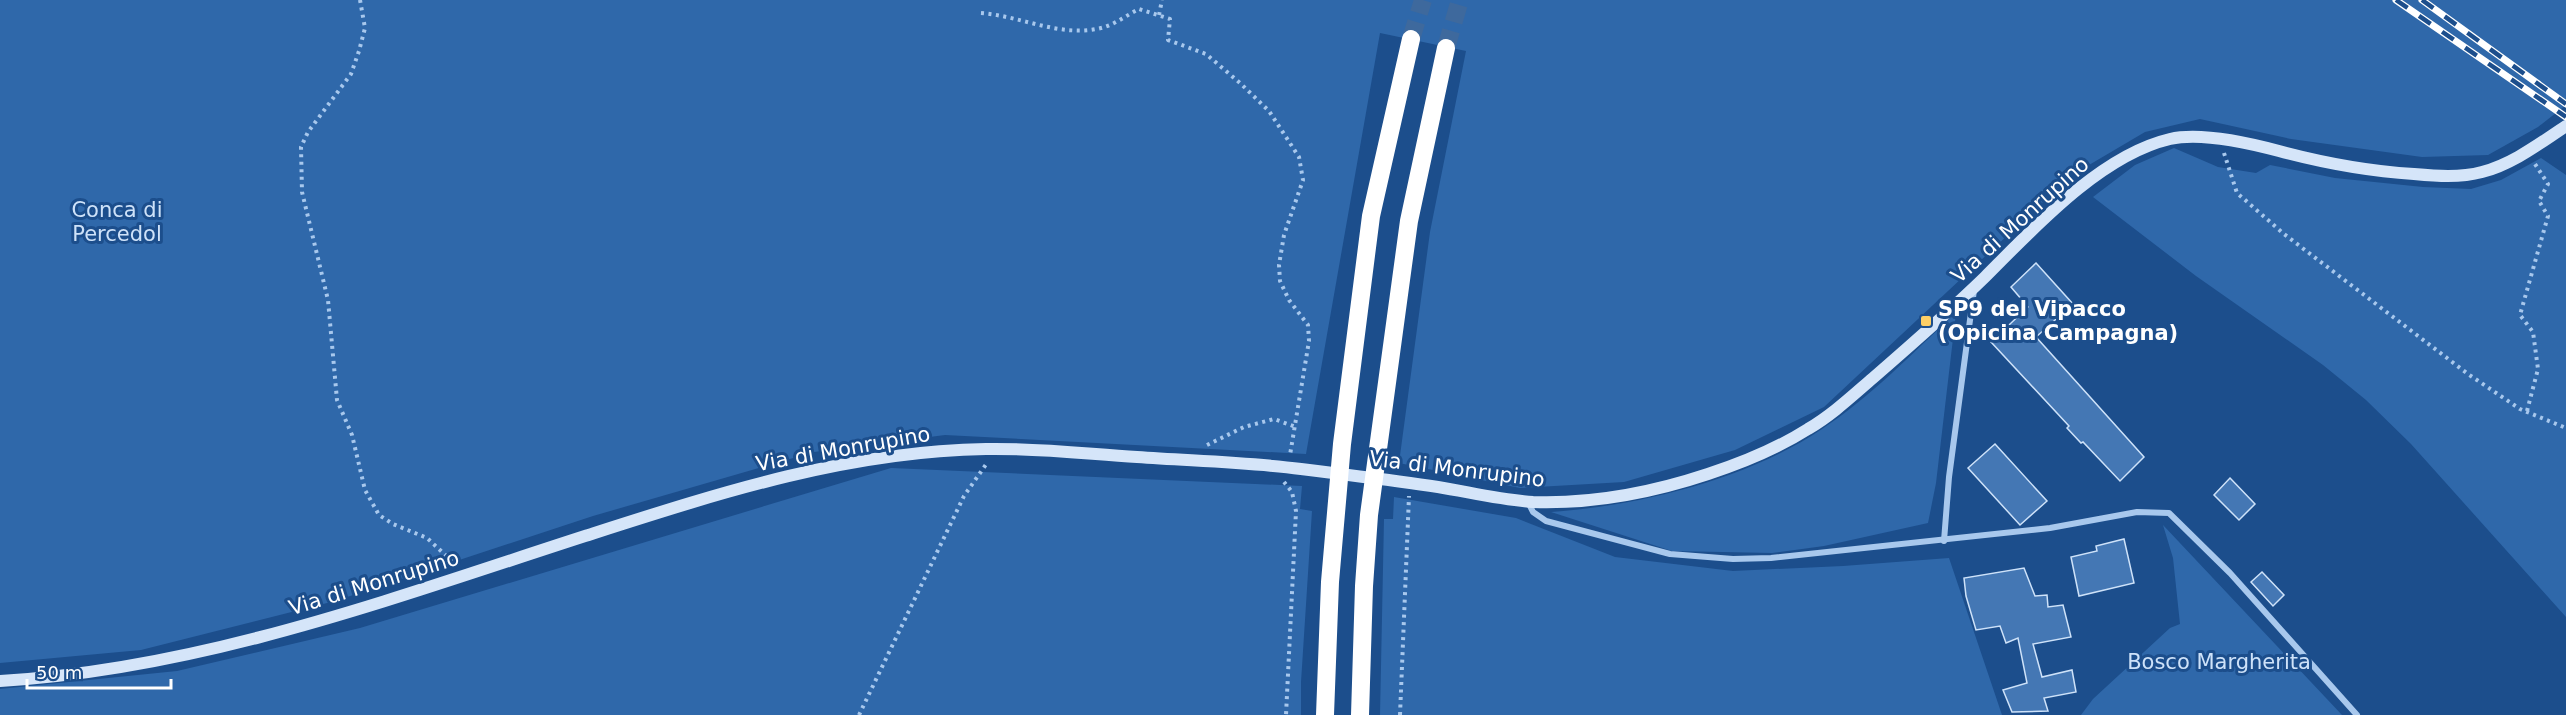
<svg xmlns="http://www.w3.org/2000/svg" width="2566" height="715" viewBox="0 0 2566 715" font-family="'DejaVu Sans',sans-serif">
	<rect width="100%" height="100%" fill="#1c4e8c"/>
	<g fill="#2f68aa">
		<polygon points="0,0 2566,0 2566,105 2538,127 2488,155 2422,157 2291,139 2200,119 2145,132 2072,175 1824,407 1735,450 1624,482 1520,488 1399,463 1430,232 1466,51 1380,33 1306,454 945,435 814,452 593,516 335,601 141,650 0,663"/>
		<polygon points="2174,148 2218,167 2256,173 2270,165 2335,178 2423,187 2471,189 2501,180 2541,158 2566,175 2566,617 2411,444 2366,400 2323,365 2196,276 2093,197 2135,165"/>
		<path d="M1956,313L1936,483L1928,523L1824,546L1772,553L1672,551L1551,512C1639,506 1748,479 1822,429C1871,397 1913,352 1956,313Z"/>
		<polygon points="891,468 1302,486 1300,509 1312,511 1301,682 1301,715 0,715 0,689 177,671 360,628"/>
		<polygon points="1394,497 1516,518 1615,557 1733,571 1843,566 1949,558 2002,715 1380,715 1384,519 1393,519"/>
		<polygon points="2163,525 2342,715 2081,715 2093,699 2170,628 2180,624 2173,558"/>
	</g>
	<g fill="#4477b4" stroke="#cee2f9" stroke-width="1.5">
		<polygon points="2036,263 2073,304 2036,337 2144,457 2120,481 2083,442 2081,443 2067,428 2069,426 1991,342 2028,307 2011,287"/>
		<polygon points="1995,444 2047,501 2020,525 1968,468"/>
		<polygon points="2230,478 2255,504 2239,520 2214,495"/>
		<polygon points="2124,539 2134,583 2079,596 2071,557 2097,551 2096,546"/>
		<polygon points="2024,568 2035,596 2047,595 2048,607 2063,605 2071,637 2033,644 2042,677 2072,670 2076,692 2044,698 2048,711 2012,712 2003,690 2027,683 2018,638 2006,643 2000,626 1976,630 1966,596 1964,578"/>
		<polygon points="2262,572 2284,595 2273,606 2251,582"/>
	</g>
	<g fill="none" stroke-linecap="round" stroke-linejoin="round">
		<g stroke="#3e699d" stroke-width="18" stroke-dasharray="18 9" stroke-linecap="butt">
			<polyline points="1411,39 1423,0"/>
			<polyline points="1446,48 1460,0"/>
		</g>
		<g stroke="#a8c8ed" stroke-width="4" stroke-dasharray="3 4.5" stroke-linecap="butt">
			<polyline points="360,0 365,28 359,51 351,74 308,132 301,147 302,192 328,300 337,400 352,435 365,490 379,515 393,524 427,538 454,563"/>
			<path d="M981,13C1021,16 1061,38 1101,28C1114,25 1127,15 1139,9L1170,19L1168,40L1206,54L1240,83L1269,111L1299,157L1303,180L1284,235L1279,265L1280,281L1289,300L1308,325L1309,341L1290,455"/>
			<polyline points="1159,15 1162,0"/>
			<polyline points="2224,153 2237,193 2284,234 2468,374 2520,409 2566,428"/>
			<polyline points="2527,411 2538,369 2533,332 2520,315 2548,216 2539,201 2548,184 2535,164"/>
			<polyline points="1207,445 1244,427 1274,419 1296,427"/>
			<polyline points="1284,482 1292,492 1296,511 1286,715"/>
			<polyline points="859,715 964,496 987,463"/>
			<polyline points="1400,715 1409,496"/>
		</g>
		<g stroke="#a8c8ed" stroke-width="6">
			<polyline points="1528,502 1533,512 1546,521 1670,554 1733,559 1771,558 2050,528 2137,512 2169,513 2230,573 2357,715"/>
			<polyline points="1944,541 1949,477 1974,290"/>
		</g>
		<path stroke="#d5e5f9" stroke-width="12" d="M0,681C203,669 393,598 585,536C716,494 847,451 986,449C1037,448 1087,454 1137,457C1192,461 1247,462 1301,469C1347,475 1392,480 1438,487C1469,492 1501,500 1533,502C1593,504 1651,493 1708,474C1742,463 1778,448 1808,429C1832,415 1852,396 1873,378C1911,345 1949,312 1985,277C2034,228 2101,155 2170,139C2200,132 2249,143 2279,151C2324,163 2366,171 2414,174C2436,176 2460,178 2482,172C2513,164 2540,143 2566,126"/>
		<g stroke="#fff" stroke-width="18">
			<polyline points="1325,715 1330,582 1342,444 1371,216 1411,39"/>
			<polyline points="1360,715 1364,586 1369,515 1409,221 1446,48"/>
		</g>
		<g stroke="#fff" stroke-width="7">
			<g id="rail">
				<polyline points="2396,0 2566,117"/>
				<polyline points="2422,0 2566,104"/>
			</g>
		</g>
		<use href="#rail" stroke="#1c4e8c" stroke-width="4.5" stroke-dasharray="14" stroke-linecap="butt"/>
	</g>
	<rect fill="#fdcf66" stroke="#1c4e8c" stroke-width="2" x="1920" y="315" width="12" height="12" rx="3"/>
	<g text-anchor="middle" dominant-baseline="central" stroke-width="6" stroke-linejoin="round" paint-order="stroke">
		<g font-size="21" fill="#cee2f9" stroke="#1c4e8c">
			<text x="117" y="210">Conca di<tspan x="117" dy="24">Percedol</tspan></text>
			<text x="2219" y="662">Bosco Margherita</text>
		</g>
		<g font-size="21" fill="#fff" stroke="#1c4e8c">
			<text transform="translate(2020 220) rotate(-42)">Via di Monrupino</text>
			<text transform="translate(843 449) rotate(-10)">Via di Monrupino</text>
			<text transform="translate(1457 469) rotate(7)">Via di Monrupino</text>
			<text transform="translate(374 583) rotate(-17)">Via di Monrupino</text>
		</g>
		<g font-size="21" font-weight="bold" fill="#fff" stroke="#1c4e8c" text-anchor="start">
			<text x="1938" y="309">SP9 del Vipacco<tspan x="1938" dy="24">(Opicina Campagna)</tspan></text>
		</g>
	</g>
	<path d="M27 679v9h144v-9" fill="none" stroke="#ffffff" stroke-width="3"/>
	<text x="36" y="679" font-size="18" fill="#ffffff" stroke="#1c4e8c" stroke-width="4.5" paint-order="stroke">50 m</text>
</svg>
